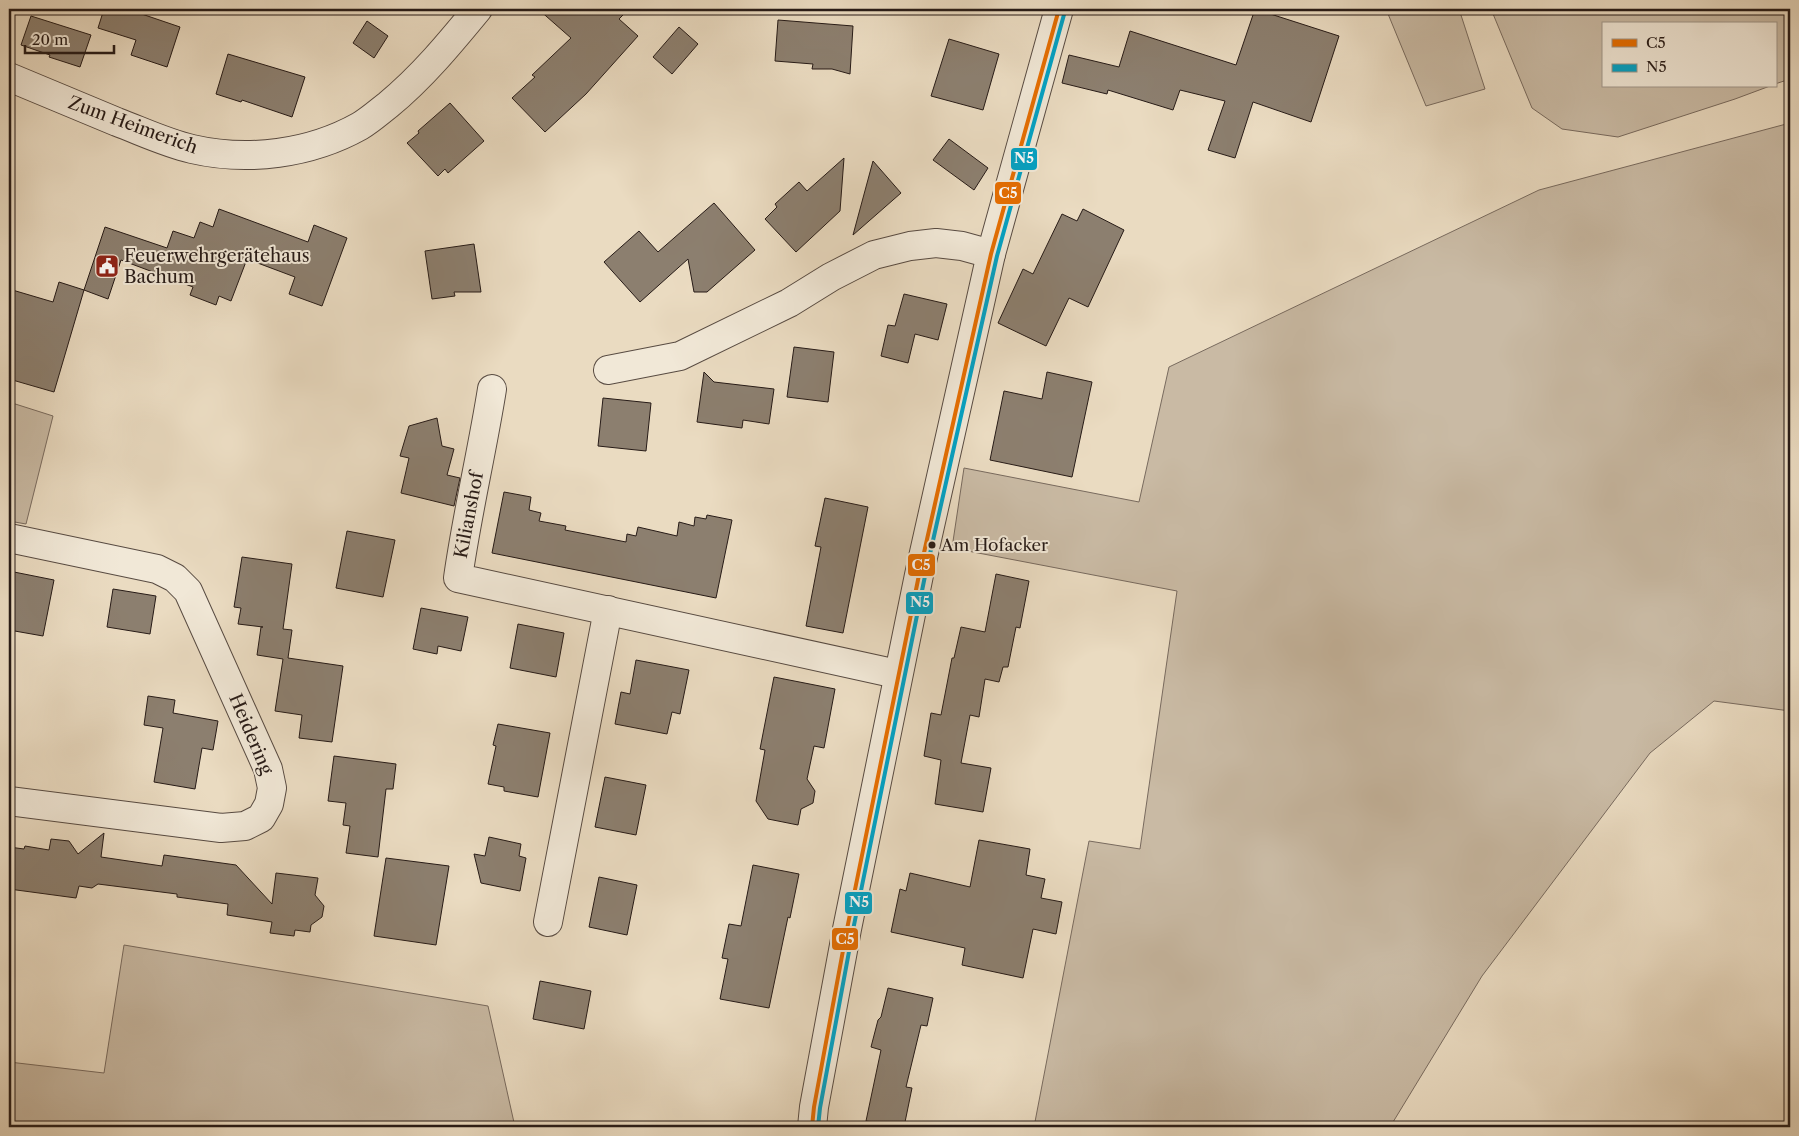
<svg xmlns="http://www.w3.org/2000/svg" width="1799" height="1136" viewBox="0 0 1799 1136" font-family="'Libre Caslon Text',serif">
	<rect width="100%" height="100%" fill="#eadbc1"/>
	<filter id="stains"><feTurbulence type="fractalNoise" baseFrequency=".004" numOctaves="4"/><feColorMatrix values="0 0 0 0 .2 0 0 0 0 .09 0 0 0 0 .02 0 0 0 .5 -.17"/></filter>
	<radialGradient id="worn" r=".72"><stop offset=".6" stop-color="#630" stop-opacity="0"/><stop offset="1" stop-color="#630" stop-opacity=".3"/></radialGradient>
	<g fill="#c9baa4" stroke="#786a5e">
		<polygon points="1386,9 1459,9 1485,89 1426,106"/>
		<polygon points="1491,9 1790,9 1790,79 1775,84 1775,24 1603,24 1603,86 1770,86 1735,99 1618,137 1562,129 1532,108"/>
		<polygon points="1790,123 1790,711 1714,701 1650,753 1482,976 1390,1127 1034,1127 1089,841 1140,849 1177,591 952,548 964,468 1139,502 1169,367 1539,190"/>
		<polygon points="9,402 53,416 26,524 9,521"/>
		<polygon points="124,945 488,1006 515,1127 9,1127 9,1062 104,1073"/>
	</g>
	<g fill="#8c7f6f" stroke="#271b17">
		<polygon points="104,9 127,9 180,27 167,67 131,55 136,40 98,28"/>
		<polygon points="538,9 629,9 619,19 638,36 586,94 545,132 512,98 535,77 532,75 571,38"/>
		<polygon points="1255,9 1339,36 1311,122 1253,102 1235,158 1208,150 1225,101 1180,90 1173,110 1108,90 1107,94 1062,83 1069,55 1119,67 1130,31 1236,65"/>
		<polygon points="31,16 91,35 80,67 49,57 50,55 21,45"/>
		<polygon points="778,20 853,26 850,74 832,69 812,69 813,64 775,61"/>
		<polygon points="367,21 388,36 374,58 353,43"/>
		<polygon points="679,27 698,44 672,74 653,57"/>
		<polygon points="949,39 999,54 983,110 931,96"/>
		<polygon points="228,54 305,77 292,117 242,100 241,102 216,94"/>
		<polygon points="450,103 484,141 448,173 445,169 438,176 407,143 419,133 418,131"/>
		<polygon points="949,139 988,168 974,190 933,160"/>
		<polygon points="844,158 840,211 796,252 765,219 777,207 775,204 799,182 807,191"/>
		<polygon points="873,161 901,193 853,235"/>
		<polygon points="714,203 755,250 707,292 694,292 688,259 640,302 604,262 639,231 658,252"/>
		<polygon points="219,209 308,242 314,225 347,238 322,306 289,294 295,277 247,259 231,301 219,296 216,305 190,295 193,287 121,260 108,299 84,290 105,227 167,248 173,231 194,238 200,222 213,227"/>
		<polygon points="1083,209 1124,230 1088,307 1069,298 1046,346 998,323 1023,269 1033,274 1062,214 1077,221"/>
		<polygon points="474,244 481,292 454,292 455,296 432,299 425,251"/>
		<polygon points="59,282 84,290 54,392 9,379 9,289 53,302"/>
		<polygon points="904,294 947,304 938,340 915,334 908,363 881,356 888,325 895,326"/>
		<polygon points="794,347 834,352 828,402 787,397"/>
		<polygon points="704,372 714,382 774,389 769,424 743,420 742,428 697,422"/>
		<polygon points="1047,372 1092,382 1072,477 990,460 1004,391 1042,399"/>
		<polygon points="603,398 651,403 646,451 598,446"/>
		<polygon points="437,418 442,446 454,449 447,475 460,478 454,506 401,493 409,458 400,456 409,426"/>
		<polygon points="504,492 531,497 529,510 541,513 539,521 566,526 565,530 626,542 627,534 636,536 638,527 677,536 679,522 694,526 695,517 706,519 707,515 732,520 716,598 492,553"/>
		<polygon points="825,498 868,507 843,633 806,626 821,547 815,546"/>
		<polygon points="347,531 395,540 383,597 336,588"/>
		<polygon points="242,557 292,564 283,629 292,630 288,658 343,666 332,742 299,738 302,715 275,711 283,659 257,655 261,627 263,627 238,624 241,608 234,607"/>
		<polygon points="9,571 54,580 43,636 9,630"/>
		<polygon points="996,574 1029,581 1020,628 1016,627 1008,667 1003,667 999,682 985,679 979,717 970,715 961,763 991,768 983,812 935,804 941,760 924,756 931,713 941,715 952,658 954,658 961,627 985,632"/>
		<polygon points="113,589 156,596 150,634 107,627"/>
		<polygon points="421,608 468,617 461,651 438,646 437,654 413,649"/>
		<polygon points="518,624 564,633 556,677 510,668"/>
		<polygon points="636,660 689,670 680,714 672,712 667,734 615,724 621,692 630,694"/>
		<polygon points="774,677 835,689 824,748 814,746 807,779 815,791 813,803 801,809 798,825 768,819 756,801 765,750 760,749"/>
		<polygon points="148,696 175,700 173,713 218,721 213,750 202,748 195,789 154,782 163,728 144,725"/>
		<polygon points="498,724 550,733 538,797 504,791 504,787 488,784 496,746 493,745"/>
		<polygon points="334,756 396,764 393,789 386,789 378,857 346,853 350,826 343,825 346,803 328,801"/>
		<polygon points="605,777 646,785 636,835 595,827"/>
		<polygon points="104,833 101,857 162,866 164,855 236,865 272,904 276,873 318,878 315,895 324,906 322,917 311,925 310,932 295,930 294,936 270,933 272,922 227,915 228,904 177,897 177,894 98,884 92,888 79,886 76,898 9,889 9,847 24,849 25,846 49,850 51,839 69,841 78,854"/>
		<polygon points="489,837 521,844 519,856 526,858 520,891 481,883 474,854 485,856"/>
		<polygon points="979,840 1030,849 1026,875 1045,879 1041,898 1062,902 1056,934 1033,929 1023,978 962,965 965,948 891,932 900,889 906,891 910,873 970,887"/>
		<polygon points="386,858 449,866 436,945 374,936"/>
		<polygon points="753,865 799,874 790,918 788,917 769,1008 720,999 728,959 722,958 729,924 741,926"/>
		<polygon points="599,877 637,885 627,935 589,927"/>
		<polygon points="540,981 591,991 584,1029 533,1019"/>
		<polygon points="888,988 933,998 927,1026 921,1025 906,1087 912,1088 904,1127 866,1121 881,1050 871,1047 878,1020 881,1017"/>
	</g>
	<g fill="none" stroke-linecap="round" stroke-linejoin="round">
		<g stroke="#584b42" stroke-width="30">
			<g id="minor">
				<path d="M9,77C45,92 81,107 117,122C141,131 166,143 192,149C248,162 310,154 360,126C370,120 379,112 388,105C422,77 450,43 478,9"/>
				<polyline points="608,370 680,356 789,303 831,277 874,255 910,246 936,243 962,246 991,254"/>
				<path d="M492,389C482,452 467,514 458,578L897,674"/>
				<polyline points="9,538 157,569 175,578 188,591 268,769 272,788 269,804 261,818 245,826 221,828 9,801"/>
				<polyline points="548,922 608,610"/>
				<polyline points="812,1127 814,1107 847,929 919,575 991,254 1059,9"/>
			</g>
		</g>
		<use href="#minor" stroke="#f1e8d7" stroke-width="28"/>
		<g stroke="#f1e8d7" stroke-width="8">
			<polyline id="bus-1" points="812,1127 814,1107 847,929 919,575 991,254 1059,9"/>
		</g>
		<g stroke="#f1e8d7" stroke-width="8">
			<polyline id="bus-2" points="818,1127 820,1108 853,930 925,576 997,256 1065,11"/>
		</g>
		<use href="#bus-1" stroke="#e66e01" stroke-width="4"/>
		<use href="#bus-2" stroke="#02a2c5" stroke-width="4"/>
	</g>
	<defs>
		<g id="civic-square" transform="scale(1.25)"><rect x="-9" y="-9" width="18" height="18" rx="4" fill="#8f2418" stroke="#f1e8d7"/><path d="M-.6-6.5H3V-4.5H.6V-3L4-1V1h2V6H-6V1h2V-1L-.6-3ZM-1.2 2.5V6h2.4V2.5Z" fill="#fff"/></g>
	</defs>
	<g fill-rule="evenodd">
		<use href="#civic-square" x="107" y="266"/>
	</g>
	<circle fill="#271b17" stroke="#f1e8d7" stroke-width="2" cx="932" cy="545" r="4.5"/>
	<g text-anchor="middle" dominant-baseline="central" stroke-width="4" stroke-linejoin="round" paint-order="stroke">
		<g font-size="17" fill="#271b17" stroke="#f1e8d7" text-anchor="start">
			<text x="941" y="545">Am Hofacker</text>
		</g>
		<g font-size="18" fill="#271b17" stroke="#f1e8d7">
			<text transform="translate(133 125) rotate(20)">Zum Heimerich</text>
			<text transform="translate(469 515) rotate(-79)">Kilianshof</text>
			<text transform="translate(251 734) rotate(67)">Heidering</text>
		</g>
		<g font-size="18" fill="#271b17" stroke="#f1e8d7" text-anchor="start">
			<text x="124" y="256">Feuerwehrgerätehaus<tspan x="124" dy="21">Bachum</tspan></text>
		</g>
	</g>
	<g stroke="#f1e8d7" stroke-width="2">
		<rect x="1010" y="147" width="28" height="24" rx="5" fill="#02a2c5"/>
		<rect x="994" y="181" width="28" height="24" rx="5" fill="#e66e01"/>
		<rect x="907" y="553" width="29" height="24" rx="5" fill="#e66e01"/>
		<rect x="905" y="591" width="29" height="24" rx="5" fill="#02a2c5"/>
		<rect x="844" y="891" width="29" height="24" rx="5" fill="#02a2c5"/>
		<rect x="831" y="927" width="28" height="24" rx="5" fill="#e66e01"/>
	</g>
	<g font-size="14" text-anchor="middle" font-weight="bold" fill="#fff">
		<text x="1024" y="163">N5</text>
		<text x="1008" y="198">C5</text>
		<text x="921" y="570">C5</text>
		<text x="920" y="607">N5</text>
		<text x="859" y="907">N5</text>
		<text x="845" y="944">C5</text>
	</g>
	<rect width="1799" height="1136" fill="none" stroke="#eadbc1" stroke-width="30"/>
	<rect x="10" y="10" width="1779" height="1116" fill="none" stroke="#271b17" stroke-width="2.5"/>
	<rect x="15" y="15" width="1769" height="1106" fill="none" stroke="#271b17"/>
	<rect x="1602" y="22" width="175" height="65" fill="#f1e8d7" stroke="#a0968a"/>
	<rect x="1612" y="39" width="25" height="8" fill="#e66e01" stroke="#a0968a"/>
	<text x="1646" y="48" font-size="15" fill="#271b17">C5</text>
	<rect x="1612" y="64" width="25" height="8" fill="#02a2c5" stroke="#a0968a"/>
	<text x="1646" y="72" font-size="15" fill="#271b17">N5</text>
	<path d="M25 45v8h89v-8" fill="none" stroke="#271b17" stroke-width="2.5"/>
	<text x="32" y="45" font-size="15" fill="#271b17" stroke="#f1e8d7" stroke-width="4" paint-order="stroke">20 m</text>
	<rect width="100%" height="100%" filter="url(#stains)"/>
	<rect width="100%" height="100%" fill="url(#worn)"/>
</svg>
